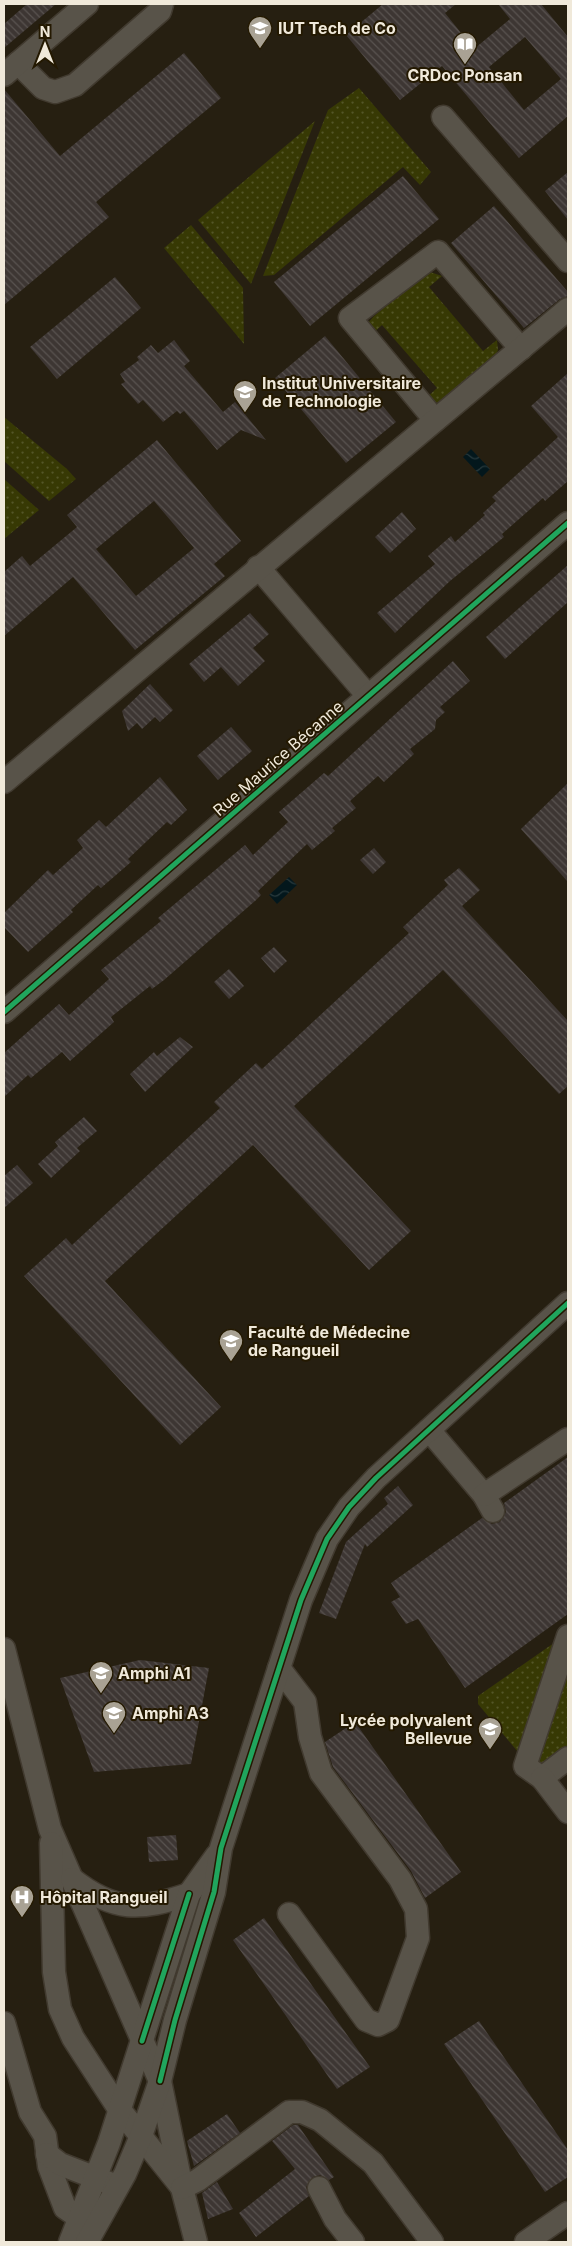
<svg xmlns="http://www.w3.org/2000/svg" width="572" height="2246" viewBox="0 0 572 2246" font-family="Inter,sans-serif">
	<defs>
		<pattern id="grass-dots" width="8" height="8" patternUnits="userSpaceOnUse" patternTransform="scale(1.25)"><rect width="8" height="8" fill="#373904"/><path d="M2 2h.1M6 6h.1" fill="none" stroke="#545628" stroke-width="1.8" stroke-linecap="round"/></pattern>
		<pattern id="water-waves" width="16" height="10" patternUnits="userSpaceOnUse" patternTransform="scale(1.25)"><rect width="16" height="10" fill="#03171c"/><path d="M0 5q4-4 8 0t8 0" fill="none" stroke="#28393c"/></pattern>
		<pattern id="building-back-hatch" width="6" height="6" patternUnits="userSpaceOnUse" patternTransform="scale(1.25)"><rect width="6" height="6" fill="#3d3633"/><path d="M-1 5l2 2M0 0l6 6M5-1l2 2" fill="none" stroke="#595350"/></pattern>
	</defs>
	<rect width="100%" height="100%" fill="#261f11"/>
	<g fill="url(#grass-dots)">
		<polygon points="359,88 431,172 420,185 403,167 274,275 263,276 328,110"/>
		<polygon points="315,121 251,284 198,220"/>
		<polygon points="191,225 243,288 244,344 164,248"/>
		<polygon points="430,272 442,276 429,287 483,351 497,340 498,350 495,357 441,402 435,403 424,400 437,388 382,325 370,336 368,323 374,316 424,274"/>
		<polygon points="4,417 67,469 76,479 49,501 4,461"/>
		<polygon points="4,479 39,510 4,539"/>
		<polygon points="564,1636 523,1758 478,1704 478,1696"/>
		<polygon points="568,1660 568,1747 539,1768 534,1762"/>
	</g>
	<g fill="url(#water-waves)">
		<polygon points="471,449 490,469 482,477 463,457"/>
		<polygon points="289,877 297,885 277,904 269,895"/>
	</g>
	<g fill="url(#building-back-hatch)" fill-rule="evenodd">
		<polygon points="27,4 56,4 4,48 4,24"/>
		<path d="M383,4H456L445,13L474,49L510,19L498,4H541L568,37V116L519,158L442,66L400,100L346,35ZM525,37L561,79L524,110L489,67Z"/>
		<polygon points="184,53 221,98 96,202 109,217 4,305 4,89 60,156"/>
		<polygon points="568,172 568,220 545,191"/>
		<polygon points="403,176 439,219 310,326 274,282"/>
		<polygon points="494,206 568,292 568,296 560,299 524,328 451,243"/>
		<polygon points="115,277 141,308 57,379 30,347"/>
		<polygon points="325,336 396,422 346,463 275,378"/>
		<polygon points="174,340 190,361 184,366 223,412 235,402 266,440 241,430 217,450 184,411 180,414 177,411 163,422 143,400 138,404 121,384 125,382 120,374 139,360 137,357 151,345 158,353"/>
		<polygon points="568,373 568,481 545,501 543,498 502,534 504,537 450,581 395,633 377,613 435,564 428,556 451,536 455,542 485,515 483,513 496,501 492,497 558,437 531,406"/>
		<path d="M157,440L241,541L214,564L225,576L135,650L73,577L4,636V572L22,556L30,566L77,527L67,515ZM154,501L194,548L136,596L96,549Z"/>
		<polygon points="402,512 416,529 390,553 375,537"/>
		<polygon points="568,565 568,602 505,659 486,637"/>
		<polygon points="250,613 269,634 253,648 265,661 238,686 221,667 204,682 189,664"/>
		<polygon points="453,661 470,681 440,707 445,712 436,720 435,729 410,749 414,754 384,782 378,776 350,801 356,808 332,828 335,831 312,850 307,844 258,891 261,895 255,901 164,980 152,989 150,986 111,1017 114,1022 70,1061 62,1052 31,1078 28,1075 4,1097 4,1053 59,1004 69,1015 109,979 101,970 161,921 158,918 245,845 253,855 288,822 279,812 324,773 328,776"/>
		<polygon points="150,684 173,710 160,722 155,717 142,729 137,723 128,731 122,711"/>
		<polygon points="231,727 252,751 218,780 197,756"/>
		<polygon points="160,777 187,810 171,825 167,822 128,859 131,862 101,888 98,885 71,910 73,912 28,952 4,927 4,913 48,870 53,875 83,848 77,840 99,820 106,827"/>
		<polygon points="568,783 568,882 521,829"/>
		<polygon points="374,848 386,862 373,874 360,860"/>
		<polygon points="459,868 480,890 462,906 568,1021 568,1086 559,1094 443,970 294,1106 411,1231 369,1270 253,1145 105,1281 221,1407 180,1445 24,1276 66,1238 72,1245 220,1108 214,1102 256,1063 262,1069 409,933 403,927 448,885 444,880"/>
		<polygon points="274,947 287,961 274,973 261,958"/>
		<polygon points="229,969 244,986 229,999 214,982"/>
		<polygon points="180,1037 193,1047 145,1092 130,1074 154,1052 157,1056"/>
		<polygon points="84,1117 97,1131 77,1148 80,1151 51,1178 38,1164 58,1146 55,1142"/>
		<polygon points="17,1165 33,1183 4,1208 4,1176"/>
		<polygon points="568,1457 568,1614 465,1688 418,1619 406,1624 391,1602 400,1597 391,1583 482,1518 492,1524 500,1522 506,1512 504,1503"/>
		<polygon points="398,1486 413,1505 367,1547 365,1544 336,1619 319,1613 346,1542 388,1504 384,1498"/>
		<polygon points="140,1660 209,1668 191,1764 94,1772 60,1678"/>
		<polygon points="355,1722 461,1872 425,1898 411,1871 333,1767 325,1742"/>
		<polygon points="176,1835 178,1860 149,1862 147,1837"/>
		<polygon points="264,1918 370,2067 337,2089 233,1940"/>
		<polygon points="479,2021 568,2150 568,2177 545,2192 444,2044"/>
		<polygon points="227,2114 240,2133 194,2166 187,2141"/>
		<polygon points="293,2125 298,2125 334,2177 329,2180 320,2175 313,2177 306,2187 309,2196 256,2237 239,2213 295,2169 272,2141"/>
		<polygon points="217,2182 233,2209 208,2219 202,2193"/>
	</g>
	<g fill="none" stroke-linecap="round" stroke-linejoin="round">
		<g stroke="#413a2f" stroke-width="25">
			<g id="minor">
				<polyline points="18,63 43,88 55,92 75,85 160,11 162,4"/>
				<polyline points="4,75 87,4"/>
				<polyline points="443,117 568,261"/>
				<polyline points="435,420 350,318 438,252 521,349"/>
				<polyline points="258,567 368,696"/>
				<polyline points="4,782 568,309"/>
				<polyline points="4,1012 568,523"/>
				<polyline points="429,1430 484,1495 493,1511"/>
				<polyline points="484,1495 568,1439"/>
				<polyline points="568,1636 525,1766 542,1778 568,1758"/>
				<polyline points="4,1649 50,1829 160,2081 182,2188 196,2242"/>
				<polyline points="279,1668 305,1702 310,1737 321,1773 400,1879 416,1909 418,1938 388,2020 378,2025 366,2020 289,1914"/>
				<polyline points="542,1778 568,1812"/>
				<polyline points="51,1843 54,1972 60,2009 73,2038 119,2109 180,2185"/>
				<path d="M72,1879C114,1912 140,1911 189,1894"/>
				<polyline points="4,2023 30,2112 45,2136 49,2166 65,2208 81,2219 93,2224"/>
				<polyline points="47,2154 60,2164 109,2183"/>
				<polyline points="182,2188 198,2180 289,2112 302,2112 320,2120 373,2163 432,2242"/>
				<polyline points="319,2188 335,2219 353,2242"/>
				<polyline points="70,2242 109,2143 189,1894 217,1855"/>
				<polyline points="87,2242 125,2174 141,2136 160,2081 175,2020 214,1892 221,1848 301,1600 327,1539 349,1507 376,1478 568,1303"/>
				<polyline points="526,2242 568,2213"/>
			</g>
		</g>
		<use href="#minor" stroke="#585349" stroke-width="22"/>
		<g stroke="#241901" stroke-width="8">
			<g id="cycleway">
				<polyline points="4,1012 568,523"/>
				<polyline points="142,2041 189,1894"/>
				<polyline points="160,2081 175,2020 214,1892 221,1848 301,1600 327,1539 349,1507 376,1478 568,1303"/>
			</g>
		</g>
		<use href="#cycleway" stroke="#20a55d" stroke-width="5"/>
	</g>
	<defs>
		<g id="university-pin" transform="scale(1.25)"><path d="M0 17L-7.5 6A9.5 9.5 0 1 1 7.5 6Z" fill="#a9a294" stroke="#241901"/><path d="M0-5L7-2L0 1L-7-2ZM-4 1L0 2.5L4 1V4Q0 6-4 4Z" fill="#fff"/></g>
		<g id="library-pin" transform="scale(1.25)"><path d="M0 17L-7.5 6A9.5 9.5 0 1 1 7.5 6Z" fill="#a9a294" stroke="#241901"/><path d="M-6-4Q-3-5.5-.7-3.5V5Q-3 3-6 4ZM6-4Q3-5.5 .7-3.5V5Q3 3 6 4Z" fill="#fff"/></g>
		<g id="school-pin" transform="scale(1.25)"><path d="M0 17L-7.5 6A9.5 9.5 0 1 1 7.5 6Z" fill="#a9a294" stroke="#241901"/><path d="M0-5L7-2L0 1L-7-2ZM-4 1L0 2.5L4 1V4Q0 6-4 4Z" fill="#fff"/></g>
		<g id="hospital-pin" transform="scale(1.25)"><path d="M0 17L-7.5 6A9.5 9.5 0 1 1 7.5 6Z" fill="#a9a294" stroke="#241901"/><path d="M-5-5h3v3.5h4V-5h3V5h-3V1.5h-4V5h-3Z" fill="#fff"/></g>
	</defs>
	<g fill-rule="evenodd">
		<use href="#university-pin" x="260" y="28"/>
		<use href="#library-pin" x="465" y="44"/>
		<use href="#university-pin" x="245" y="392"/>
		<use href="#university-pin" x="231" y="1341"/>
		<use href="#university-pin" x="101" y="1673"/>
		<use href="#university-pin" x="114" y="1713"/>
		<use href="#school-pin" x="490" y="1729"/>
		<use href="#hospital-pin" x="22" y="1897"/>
	</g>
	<g text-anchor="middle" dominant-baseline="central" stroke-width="4" stroke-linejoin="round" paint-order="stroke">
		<g font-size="16" font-weight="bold" fill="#f0e9da" stroke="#241901" text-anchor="start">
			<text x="278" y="28">IUT Tech de Co</text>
			<text x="465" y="75" text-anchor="middle">CRDoc Ponsan</text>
			<text x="262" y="383">Institut Universitaire<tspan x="262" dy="18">de Technologie</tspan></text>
			<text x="248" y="1332">Faculté de Médecine<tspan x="248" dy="18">de Rangueil</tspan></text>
			<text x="118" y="1673">Amphi A1</text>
			<text x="132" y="1713">Amphi A3</text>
			<text x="472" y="1720" text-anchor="end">Lycée polyvalent<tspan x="472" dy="18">Bellevue</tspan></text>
			<text x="40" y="1897">Hôpital Rangueil</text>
		</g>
		<g font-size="16" fill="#f0e9da" stroke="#241901">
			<text transform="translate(278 758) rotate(-41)">Rue Maurice Bécanne</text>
		</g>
	</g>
	<rect width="572" height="2246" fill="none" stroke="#f0e9da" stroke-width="10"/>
	<g transform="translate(45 45)" stroke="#241901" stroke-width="4" paint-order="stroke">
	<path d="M0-4L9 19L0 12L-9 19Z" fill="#f0e9da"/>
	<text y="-8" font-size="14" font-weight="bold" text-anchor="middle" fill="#f0e9da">N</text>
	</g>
</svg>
